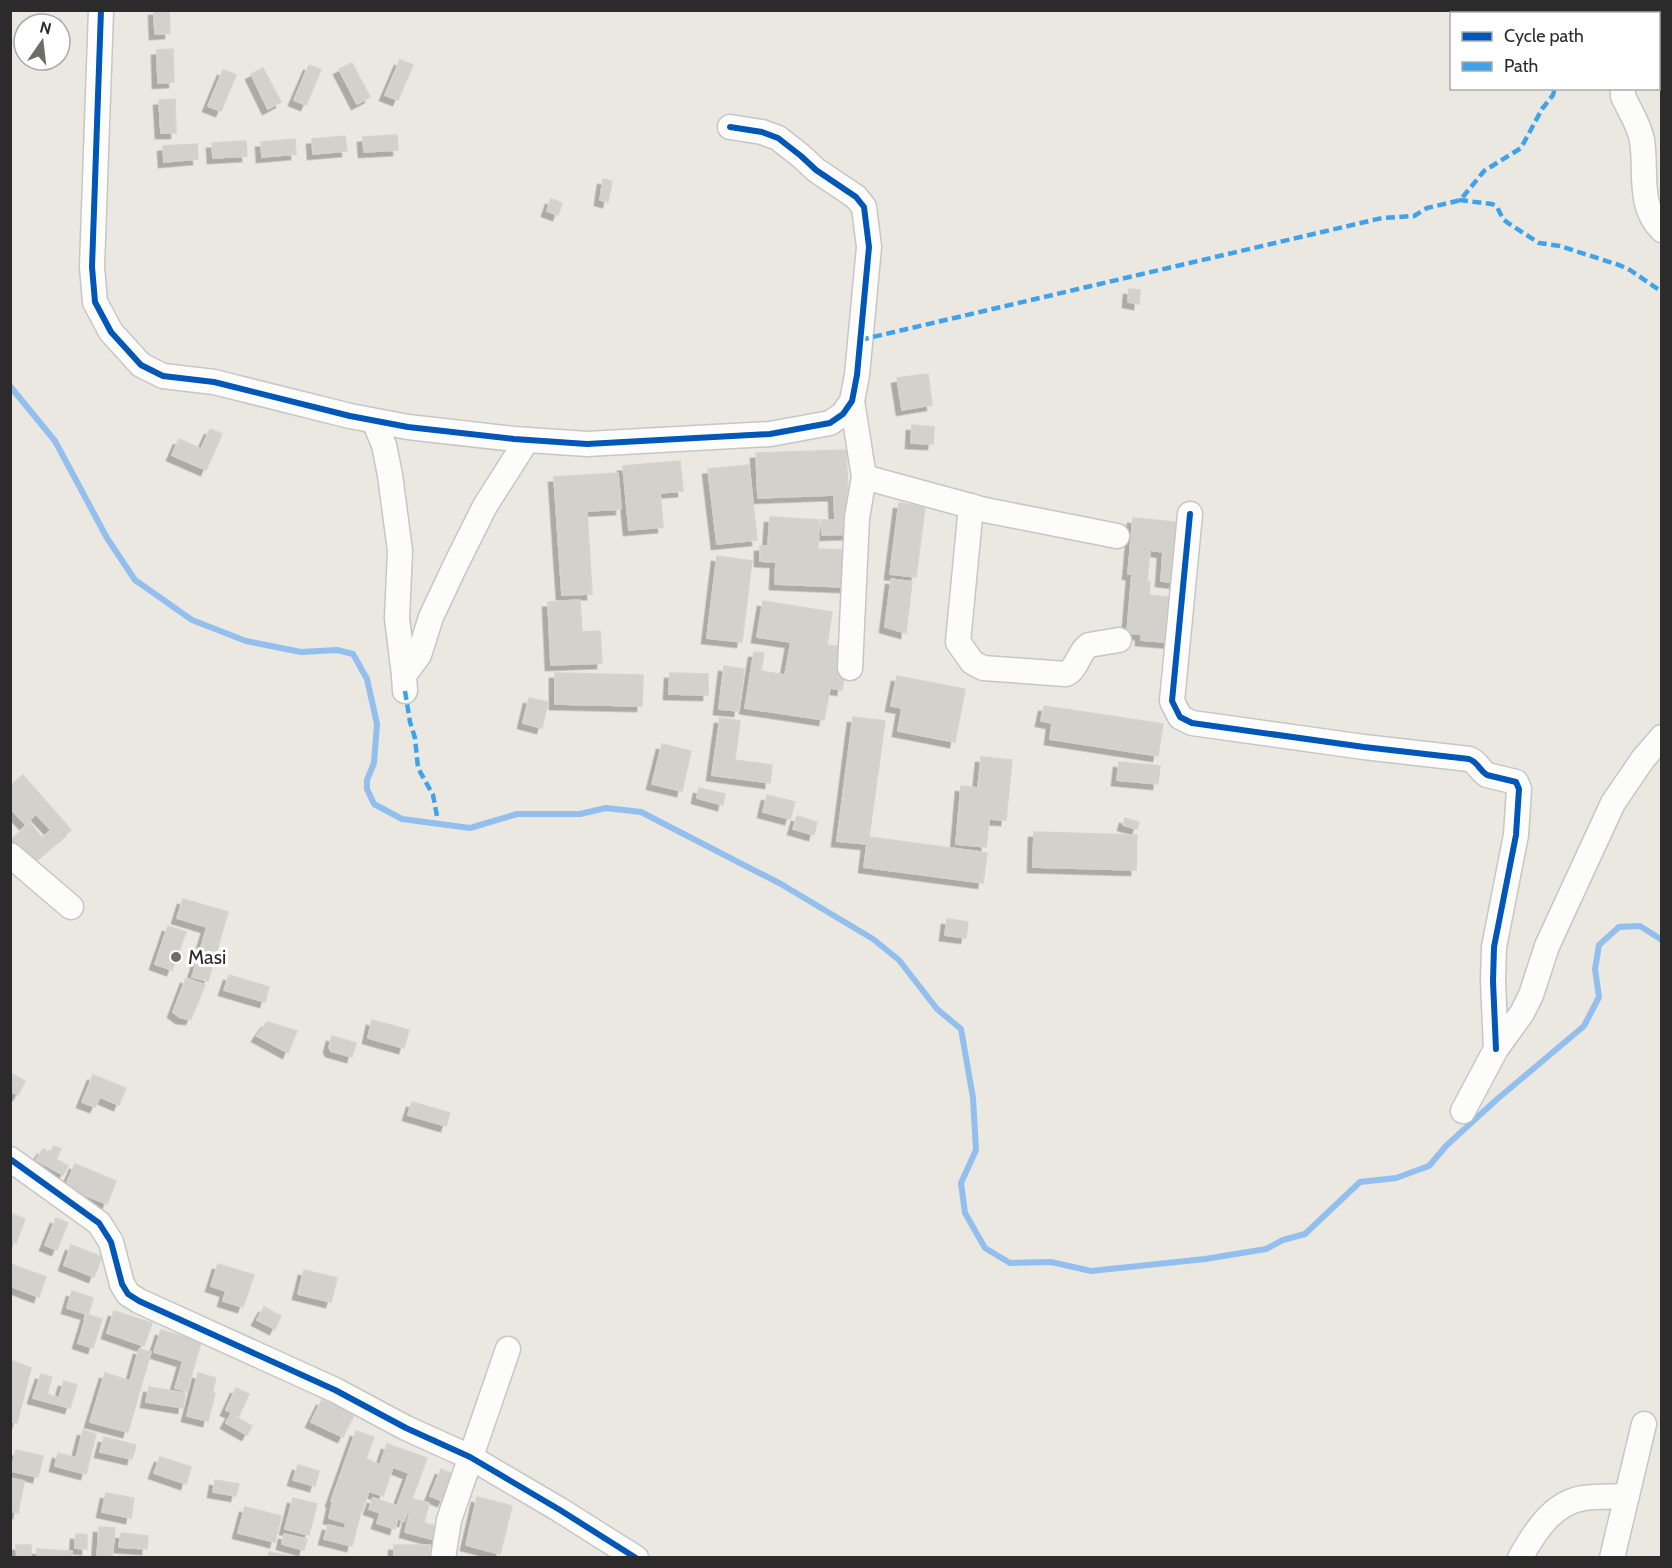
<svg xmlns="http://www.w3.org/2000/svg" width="1672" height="1568" viewBox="0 0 1672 1568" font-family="Cabin,sans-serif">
	<defs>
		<filter id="shadow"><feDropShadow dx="-5.5" dy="5.5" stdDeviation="0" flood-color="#0004"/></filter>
	</defs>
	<rect width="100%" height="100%" fill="#eae8e1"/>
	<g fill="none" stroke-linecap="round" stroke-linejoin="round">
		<polyline stroke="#92bfee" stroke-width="6" points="10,386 55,441 107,538 135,580 192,620 246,641 301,652 337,650 353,654 367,679 377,724 374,763 367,780 367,789 374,804 402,819 470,828 517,814 580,814 606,808 641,812 781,884 873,939 899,960 937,1009 961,1029 973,1098 976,1150 961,1183 965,1213 985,1248 1010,1263 1051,1262 1091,1271 1205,1259 1266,1249 1283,1240 1305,1234 1360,1182 1396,1178 1429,1166 1446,1146 1495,1101 1584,1026 1599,997 1595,969 1599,945 1619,927 1640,926 1662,940"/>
	</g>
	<g fill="#d3d1cc" stroke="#d5d3cd" stroke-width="1.5" filter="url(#shadow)">
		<polygon points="154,10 169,10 170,33 155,34"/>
		<polygon points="173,49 174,82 158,83 157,50"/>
		<polygon points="400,60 413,65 398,100 385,95"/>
		<polygon points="352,63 370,97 357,104 339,69"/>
		<polygon points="309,65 321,70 306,105 294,100"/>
		<polygon points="263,68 281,102 268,109 251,74"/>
		<polygon points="223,70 236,75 221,111 208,106"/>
		<polygon points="175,99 176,133 161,133 159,100"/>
		<polygon points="397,135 398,150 364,152 363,137"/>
		<polygon points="345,136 347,151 313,154 312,139"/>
		<polygon points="295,139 296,154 262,157 261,142"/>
		<polygon points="246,141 247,156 213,158 212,143"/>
		<polygon points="197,144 198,159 164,162 163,146"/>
		<polygon points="603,179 612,181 608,202 600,200"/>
		<polygon points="551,199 562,203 558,215 547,211"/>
		<polygon points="1129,289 1140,290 1139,304 1128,302"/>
		<polygon points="928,374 932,405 902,410 897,378"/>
		<polygon points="912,425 934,427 933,444 911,443"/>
		<polygon points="210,429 222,434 206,470 172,455 179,439 201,449"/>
		<polygon points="846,450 850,534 822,535 821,520 835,520 834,495 758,498 756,453"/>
		<polygon points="680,461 683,491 660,493 663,527 629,530 623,466"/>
		<polygon points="749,465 757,540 717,544 708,469"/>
		<polygon points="618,473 621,509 587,511 592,594 562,595 554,477"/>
		<polygon points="899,503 925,507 916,577 890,574"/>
		<polygon points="770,517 819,520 818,549 847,550 845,587 775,584 776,562 760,561 760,546 768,546"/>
		<polygon points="1133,518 1184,523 1178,583 1161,581 1163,552 1150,550 1147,582 1150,582 1149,595 1179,598 1175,643 1141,640 1141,634 1127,633 1132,574 1128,574"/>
		<polygon points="717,556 752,561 742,642 707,638"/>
		<polygon points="891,579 912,582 906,633 885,627"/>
		<polygon points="580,600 582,632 600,631 602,663 551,665 548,602"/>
		<polygon points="763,601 832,612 827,645 849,648 842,690 830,688 824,720 745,708 754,652 764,653 761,671 785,675 791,642 757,637"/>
		<polygon points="724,666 744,669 739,711 719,709"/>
		<polygon points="555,673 643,675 642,706 555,704"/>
		<polygon points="670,673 708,674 708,695 669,694"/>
		<polygon points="897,676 965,689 955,742 898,731 902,708 891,706"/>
		<polygon points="529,698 548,702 542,728 523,723"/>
		<polygon points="1044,706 1163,724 1158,756 1050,739 1052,723 1041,721"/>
		<polygon points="853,717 885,721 869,837 987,853 983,883 864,867 867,844 837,841"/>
		<polygon points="720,718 740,721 735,760 772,765 770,783 712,775"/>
		<polygon points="662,744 691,751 682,791 652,784"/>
		<polygon points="981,757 1012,760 1006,820 989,819 986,847 956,844 961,786 978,788"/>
		<polygon points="1119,762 1160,766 1158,784 1117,780"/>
		<polygon points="23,775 71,830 33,862 12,839 30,823 42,838 51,830 36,814 25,824 10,808 10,786"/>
		<polygon points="699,788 725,794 723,805 697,798"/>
		<polygon points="767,795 795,802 790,819 763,812"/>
		<polygon points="797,816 817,822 814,835 793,829"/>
		<polygon points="1125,818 1139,822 1137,829 1123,825"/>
		<polygon points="1034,832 1137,835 1136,870 1033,867"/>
		<polygon points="183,899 228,912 208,981 192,977 207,927 177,918"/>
		<polygon points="947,919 968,922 966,938 945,935"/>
		<polygon points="168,926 186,932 172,970 155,964"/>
		<polygon points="229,975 269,987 265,1002 224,990"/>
		<polygon points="186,978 205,985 191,1019 181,1018 173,1012"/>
		<polygon points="372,1020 409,1030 404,1048 368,1038"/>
		<polygon points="267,1022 297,1031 288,1053 257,1036"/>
		<polygon points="332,1036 356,1043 352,1057 331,1051 329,1047"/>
		<polygon points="10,1073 25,1081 18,1095 10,1091"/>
		<polygon points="93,1075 126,1088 119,1105 100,1097 95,1107 82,1102"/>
		<polygon points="412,1102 450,1113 446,1126 408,1115"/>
		<polygon points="54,1146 61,1149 56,1159 68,1166 63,1175 36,1160 43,1149 50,1153"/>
		<polygon points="75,1164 116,1181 107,1204 65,1187"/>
		<polygon points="10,1213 25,1219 16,1243 10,1241"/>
		<polygon points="56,1218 68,1223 57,1250 45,1245"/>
		<polygon points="71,1245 102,1257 94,1277 64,1265"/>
		<polygon points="11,1264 46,1277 39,1297 10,1286"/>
		<polygon points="218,1264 254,1275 243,1307 223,1301 226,1291 211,1286"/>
		<polygon points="304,1270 337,1278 331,1302 298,1294"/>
		<polygon points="72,1291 93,1298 88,1315 102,1319 93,1348 78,1343 87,1314 67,1308"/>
		<polygon points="264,1307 281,1316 275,1329 257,1320"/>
		<polygon points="114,1311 152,1323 144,1346 107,1333"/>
		<polygon points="161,1330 201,1342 187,1391 175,1388 183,1361 154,1352"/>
		<polygon points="139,1349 151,1352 128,1432 90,1422 105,1373 130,1381"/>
		<polygon points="10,1360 31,1368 17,1423 10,1421"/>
		<polygon points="198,1373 216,1378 212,1393 215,1393 208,1421 187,1416"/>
		<polygon points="41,1374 52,1377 47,1394 59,1398 64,1381 77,1385 70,1408 33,1398"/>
		<polygon points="149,1387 185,1393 183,1408 146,1402"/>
		<polygon points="236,1388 249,1394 239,1416 226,1410"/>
		<polygon points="322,1400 354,1415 343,1437 311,1422"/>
		<polygon points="231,1414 252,1426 247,1435 226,1423"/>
		<polygon points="83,1430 96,1434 86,1474 55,1466 58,1453 76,1458"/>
		<polygon points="356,1431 374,1437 366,1459 380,1465 387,1444 427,1458 404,1521 369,1509 373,1498 397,1506 409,1473 393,1467 383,1496 369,1491 362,1511 331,1501"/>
		<polygon points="104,1437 136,1445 132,1459 100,1452"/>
		<polygon points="16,1450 43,1456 38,1477 11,1471"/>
		<polygon points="160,1457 191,1467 186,1484 154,1473"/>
		<polygon points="298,1465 319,1471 315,1486 293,1480"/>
		<polygon points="441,1469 454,1475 443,1501 430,1496"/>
		<polygon points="10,1478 24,1481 18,1513 10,1511"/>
		<polygon points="215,1480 239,1484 236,1496 213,1492"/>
		<polygon points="106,1493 134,1498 131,1518 102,1512"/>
		<polygon points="477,1497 512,1506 500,1554 466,1545"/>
		<polygon points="293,1498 317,1504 309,1535 285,1529"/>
		<polygon points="413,1499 429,1503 424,1523 442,1528 439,1541 405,1532"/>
		<polygon points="333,1500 362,1507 352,1546 324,1539 328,1525 345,1529 346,1523 329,1518"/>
		<polygon points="245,1507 281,1516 275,1542 238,1533"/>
		<polygon points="381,1511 398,1517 395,1529 377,1523"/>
		<polygon points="99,1527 115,1528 112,1558 97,1558"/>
		<polygon points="121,1533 148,1536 147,1549 119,1547"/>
		<polygon points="76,1534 87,1535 87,1549 75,1548"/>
		<polygon points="284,1534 307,1539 304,1550 282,1544"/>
		<polygon points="16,1545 31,1545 31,1558 17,1558"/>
		<rect x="394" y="1545" width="36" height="13"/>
		<polygon points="37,1549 72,1551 72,1558 37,1558"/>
		<polygon points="269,1552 299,1558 267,1558"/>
	</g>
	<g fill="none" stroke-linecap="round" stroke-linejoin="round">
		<g stroke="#c7c6c6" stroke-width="27">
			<g id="minor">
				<polyline points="101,10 92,267 95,302 111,332 141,365 163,376 214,382 350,416 408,427 514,439 587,444 770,434 830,423 843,414 852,401 857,375 869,247 864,207 856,197 816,170 801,156 778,138 762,132 730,127"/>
				<polyline points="1594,10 1596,14"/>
				<path d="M1623,88V96C1629,110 1639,124 1642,140C1647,170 1637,206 1662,230"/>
				<polyline points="374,421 384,445 390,475 400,551 397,618 404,675"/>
				<polyline points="864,477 985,510 1117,536"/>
				<path d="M971,506L958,642L972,662L983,668L1066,674C1078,668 1078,652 1089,645L1119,640"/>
				<path d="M1190,514L1172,701L1180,717L1192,723L1364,747L1469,759C1478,762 1479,770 1487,775L1516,782L1519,789L1516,835L1494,947L1493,981L1496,1049"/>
				<polyline points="850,668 857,518 864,477 852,401"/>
				<polyline points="405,691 404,675 419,655 431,617 456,564 485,506 527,440"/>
				<polyline points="10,855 71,907"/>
				<polyline points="1463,1111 1496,1049 1522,1013 1531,995 1547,946 1613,803 1643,759 1662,737"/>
				<polyline points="10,1159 99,1223 111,1242 122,1284 128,1294 139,1301 335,1390 406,1428 470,1457 560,1510 636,1558"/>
				<polyline points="443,1558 449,1520 508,1349"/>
				<path d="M1520,1558C1534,1533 1553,1502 1584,1498C1598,1496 1613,1497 1627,1496"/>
				<polyline points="1612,1558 1644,1424"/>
			</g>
		</g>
		<use href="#minor" stroke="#fcfcfa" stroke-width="24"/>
		<g stroke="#3ea3eb" stroke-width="4.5" stroke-dasharray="9 4.5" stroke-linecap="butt">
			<polyline points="1584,14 1584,10"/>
			<polyline points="1459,200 1492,204 1497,207 1503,219 1508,223 1539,243 1560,246 1619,265 1630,270 1662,292"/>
			<polyline points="860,340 1382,218 1414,216 1427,208 1457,201 1462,198 1484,171 1521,148 1542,109 1553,95 1555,88"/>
			<polyline points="405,691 410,722 415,738 418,768 433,795 437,816"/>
		</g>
		<g stroke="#fff" stroke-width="10">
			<g id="cycleway">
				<polyline points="101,10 92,267 95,302 111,332 141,365 163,376 214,382 350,416 408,427 514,439 587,444 770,434 830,423 843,414 852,401 857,375 869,247 864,207 856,197 816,170 801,156 778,138 762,132 730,127"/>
				<path d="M1190,514L1172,701L1180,717L1192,723L1364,747L1469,759C1478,762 1479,770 1487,775L1516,782L1519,789L1516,835L1494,947L1493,981L1496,1049"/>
				<polyline points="10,1159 99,1223 111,1242 122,1284 128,1294 139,1301 335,1390 406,1428 470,1457 560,1510 636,1558"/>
			</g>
		</g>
		<use href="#cycleway" stroke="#0057b8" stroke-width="6"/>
	</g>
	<circle fill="#6e6d6b" stroke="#fff" stroke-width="2" cx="176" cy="957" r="6"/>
	<g text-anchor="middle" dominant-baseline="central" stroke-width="6" stroke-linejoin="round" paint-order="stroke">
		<g font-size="20" fill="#2b2b2b" stroke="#fff" text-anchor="start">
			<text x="188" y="957">Masi</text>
		</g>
	</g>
	<rect width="1672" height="1568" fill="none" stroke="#2b2b2b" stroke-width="24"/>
	<rect x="1450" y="12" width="210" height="78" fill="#ffffff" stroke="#aaaaaa" stroke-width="1.5"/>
	<rect x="1462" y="32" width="30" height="9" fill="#0057b8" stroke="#aaaaaa" stroke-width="1.5"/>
	<text x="1504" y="42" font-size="18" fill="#2b2b2b">Cycle path</text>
	<rect x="1462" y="62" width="30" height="9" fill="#3ea3eb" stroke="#aaaaaa" stroke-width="1.5"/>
	<text x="1504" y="72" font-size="18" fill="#2b2b2b">Path</text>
	<g transform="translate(42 42) rotate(14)"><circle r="28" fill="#ffffff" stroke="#aaaaaa" stroke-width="1.5"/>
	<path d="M0-4.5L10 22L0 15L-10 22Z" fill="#6e6d6b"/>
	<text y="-9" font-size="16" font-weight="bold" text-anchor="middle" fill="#2b2b2b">N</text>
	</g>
</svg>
